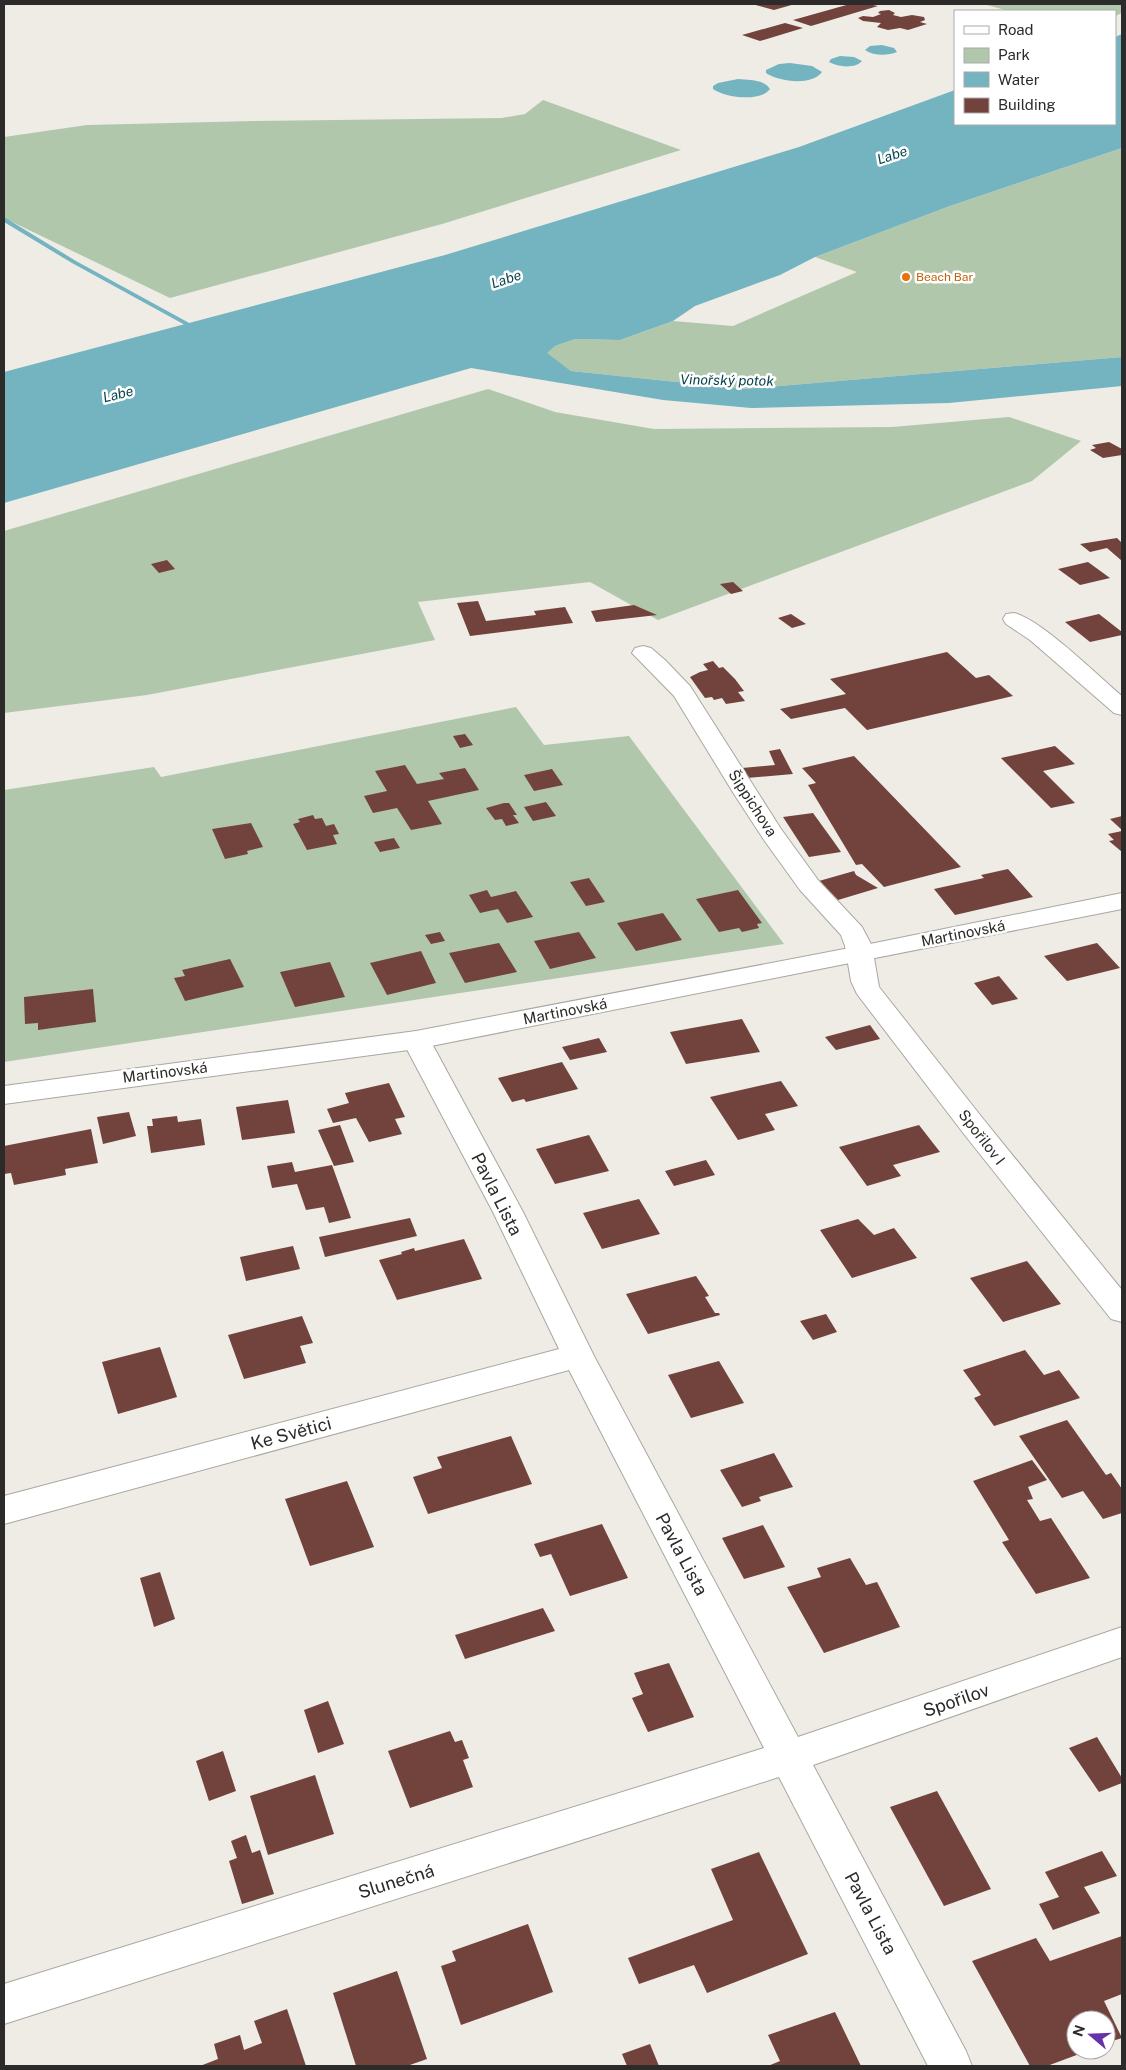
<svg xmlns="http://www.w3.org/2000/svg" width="1126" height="2070" viewBox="0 0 1126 2070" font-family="'Public Sans',sans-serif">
	<rect width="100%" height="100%" fill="#eeece5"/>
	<g fill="#b1c7ac">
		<polygon points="983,4 1122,4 1122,13 1115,16 1115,11 1009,11"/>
		<polygon points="543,100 681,150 442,224 170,298 4,218 4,137 87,125 254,121 502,118 525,114"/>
		<polygon points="1122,148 1122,357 744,389 571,371 546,353 555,346 575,339 620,340 673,321 733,326 857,272 815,257 950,206"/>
		<polygon points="488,389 555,412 654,429 892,427 1009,417 1081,441 1032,481 658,620 590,582 418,602 435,640 147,695 4,713 4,531"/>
		<polygon points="516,707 544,745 629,736 784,944 4,1062 4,790 154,767 161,777"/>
	</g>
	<g fill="#74b3c0">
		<polygon points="1122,34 1122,148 950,206 815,257 780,275 695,306 673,321 620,340 575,339 555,346 547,353 571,371 744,389 1122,357 1122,386 949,403 751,408 663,400 471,368 4,503 4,372 445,255 799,147 955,90 955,124 1115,124 1115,37"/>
		<path d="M882,45L894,48L897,52C887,56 874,56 865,50L870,46Z"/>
		<path d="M840,56L854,57L862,61C855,69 838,67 829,62L831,59Z"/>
		<path d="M790,63L812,66L822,72C812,86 779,82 766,73V70L779,64Z"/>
		<path d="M738,79C748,80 764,79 770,89C761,102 725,98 713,89V86L718,83Z"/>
	</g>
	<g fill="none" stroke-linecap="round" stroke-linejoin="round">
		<polygon fill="#74b3c0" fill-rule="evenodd" points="4,217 76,261 202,330 196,331 72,263 4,222"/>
	</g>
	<g fill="#72433c">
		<polygon points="752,4 795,4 774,10"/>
		<polygon points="850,4 875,4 873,5 878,6 811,26 793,20"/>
		<polygon points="889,10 895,13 893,15 901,17 912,15 924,17 925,20 920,22 927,24 908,30 900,28 888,30 877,27 881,23 863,21 858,18 863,16 873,17 881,14 878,13 880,11"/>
		<polygon points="785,23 803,28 760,41 742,35"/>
		<polygon points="1109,442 1122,449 1122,455 1103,458 1090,450 1096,448 1092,445"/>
		<polygon points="1117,538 1122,543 1122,561 1107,548 1090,552 1080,544"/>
		<polygon points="167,560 175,569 159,573 151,564"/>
		<polygon points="1088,562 1110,578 1080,585 1058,569"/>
		<polygon points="733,582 743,591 731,594 720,584"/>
		<polygon points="478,601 486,621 536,615 534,611 565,607 573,623 470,636 457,603"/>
		<polygon points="634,605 657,615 596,622 591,611"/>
		<polygon points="791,614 806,624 792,628 778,618"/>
		<polygon points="1099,614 1122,632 1122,635 1090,642 1065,622"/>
		<polygon points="947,652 976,678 989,675 1013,696 867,730 845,708 791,719 780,709 846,694 830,679"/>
		<polygon points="713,661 719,668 723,667 735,679 744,691 738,692 745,701 726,704 722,698 714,700 712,697 705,698 690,677 700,672 708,670 703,664"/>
		<polygon points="465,734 473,745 460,748 453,736"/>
		<polygon points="1055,746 1075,764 1043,771 1075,803 1051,808 1001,758"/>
		<polygon points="780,749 793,774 747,778 742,768 775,765 769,751"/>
		<polygon points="854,756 961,867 884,887 862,864 856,865 808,785 816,783 802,768"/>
		<polygon points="405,765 417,784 444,779 439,773 465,768 479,790 428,801 442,824 411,830 397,808 373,813 364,796 387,791 375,771"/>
		<polygon points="552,769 563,785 534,791 524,775"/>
		<polygon points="546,802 556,816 533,821 524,807"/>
		<polygon points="504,803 509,803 517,815 513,815 519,823 506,826 502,819 495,820 486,808"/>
		<polygon points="813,813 834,842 841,852 809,857 783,817"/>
		<polygon points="313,815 315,819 322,818 326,826 334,824 339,834 333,835 337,844 307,850 293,824 300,822 298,819"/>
		<polygon points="1122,816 1122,830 1110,819"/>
		<polygon points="251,823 263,847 247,851 248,854 225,859 212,829"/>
		<polygon points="1122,831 1122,852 1109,841 1114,840 1108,834"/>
		<polygon points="394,838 400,848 380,852 374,842"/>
		<polygon points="1008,869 1033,897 955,915 934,889 984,878 981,875"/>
		<polygon points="854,871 856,875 878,888 838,900 819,881"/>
		<polygon points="589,878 605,902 586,906 570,882"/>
		<polygon points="487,890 491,897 516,891 533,917 507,923 498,909 480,913 469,895"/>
		<polygon points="738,890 762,923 757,924 759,928 742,932 739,928 719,932 696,899"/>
		<polygon points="663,913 682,940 636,951 617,923"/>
		<polygon points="440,932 445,941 431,944 425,935"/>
		<polygon points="579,932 596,958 550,969 534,941"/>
		<polygon points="499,943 517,972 465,983 449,953"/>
		<polygon points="1097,943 1120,968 1067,981 1044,956"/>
		<polygon points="421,951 436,983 387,995 370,963"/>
		<polygon points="230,959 244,987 185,1001 174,978 185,976 182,970"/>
		<polygon points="330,962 345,997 295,1007 280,972"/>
		<polygon points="999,976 1018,999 992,1005 974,983"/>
		<polygon points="93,989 96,1022 38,1030 38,1023 25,1024 24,997"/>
		<polygon points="742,1019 760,1052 686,1064 670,1032"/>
		<polygon points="870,1025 880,1039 836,1050 825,1037"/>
		<polygon points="599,1038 607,1052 570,1060 562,1047"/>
		<polygon points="562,1062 578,1089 526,1102 524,1099 512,1102 498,1078"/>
		<polygon points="781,1081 798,1106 765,1114 775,1130 738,1140 710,1097"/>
		<polygon points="389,1083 405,1117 395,1119 402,1134 369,1142 356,1118 333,1123 327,1109 349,1103 345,1093"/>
		<polygon points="288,1100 295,1133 242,1140 236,1107"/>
		<polygon points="129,1112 136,1136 103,1144 97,1117"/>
		<polygon points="177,1116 178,1122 201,1119 205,1145 151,1153 147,1126 153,1126 152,1119"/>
		<polygon points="340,1125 354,1162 334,1166 318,1130"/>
		<polygon points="919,1125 940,1152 893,1165 901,1176 867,1186 839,1147"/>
		<polygon points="91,1129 98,1163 65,1169 66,1175 14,1185 11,1173 4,1174 4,1146"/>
		<polygon points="589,1135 609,1171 555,1184 536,1149"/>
		<polygon points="706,1160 715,1175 674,1186 665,1171"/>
		<polygon points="292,1162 295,1172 332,1165 351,1218 329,1223 324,1207 306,1210 297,1184 272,1188 267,1166"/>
		<polygon points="639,1199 660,1234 602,1249 583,1213"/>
		<polygon points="410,1218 417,1236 325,1257 319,1237"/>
		<polygon points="858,1219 874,1235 894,1228 917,1258 852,1278 820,1230"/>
		<polygon points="464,1239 482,1279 397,1300 379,1260 402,1254 401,1252 414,1248 415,1251"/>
		<polygon points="293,1246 300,1269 246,1281 240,1257"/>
		<polygon points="1027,1261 1061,1304 1003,1322 970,1278"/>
		<polygon points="696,1276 709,1296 705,1297 715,1313 719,1313 720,1315 648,1334 626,1294"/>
		<polygon points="826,1314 837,1332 813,1340 800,1321"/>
		<polygon points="302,1316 313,1343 300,1346 306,1363 244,1379 228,1335"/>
		<polygon points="160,1347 177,1397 118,1414 102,1362"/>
		<polygon points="1025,1350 1044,1375 1059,1370 1080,1398 994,1426 974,1398 981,1395 963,1370"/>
		<polygon points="719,1361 744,1403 691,1418 668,1375"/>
		<polygon points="1067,1420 1106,1475 1111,1473 1122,1489 1122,1513 1103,1519 1083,1491 1062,1498 1019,1436"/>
		<polygon points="511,1436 532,1484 428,1514 413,1477 442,1468 437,1457"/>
		<polygon points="774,1453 793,1487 759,1497 761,1501 742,1507 720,1470"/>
		<polygon points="1032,1460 1047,1480 1028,1487 1033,1499 1027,1500 1040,1521 1051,1518 1090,1578 1036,1594 1002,1542 1009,1540 973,1481"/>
		<polygon points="347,1481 374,1547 310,1566 285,1499"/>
		<polygon points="602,1524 628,1578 570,1596 551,1554 540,1557 534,1544"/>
		<polygon points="763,1525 785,1567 744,1579 722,1538"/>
		<polygon points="850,1558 866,1585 877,1582 900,1627 824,1653 787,1587 821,1577 817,1568"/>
		<polygon points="160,1572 175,1619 154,1627 140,1578"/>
		<polygon points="543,1608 555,1631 465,1659 455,1635"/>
		<polygon points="669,1663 694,1717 648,1732 632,1698 643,1694 634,1673"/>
		<polygon points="328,1701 344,1744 318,1753 304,1710"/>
		<polygon points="450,1731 455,1742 462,1740 469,1758 463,1760 473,1787 410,1808 388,1751"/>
		<polygon points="1097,1737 1122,1778 1122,1783 1099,1792 1069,1748"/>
		<polygon points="223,1751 236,1791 209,1801 196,1761"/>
		<polygon points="315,1775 334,1834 268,1855 250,1796"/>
		<polygon points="937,1791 991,1889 944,1906 890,1807"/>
		<polygon points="246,1835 252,1853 260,1850 274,1894 242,1904 229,1861 237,1858 231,1841"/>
		<polygon points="1102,1851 1117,1876 1084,1887 1100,1913 1053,1930 1039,1904 1059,1897 1045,1872"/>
		<polygon points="759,1852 808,1954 707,1993 694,1965 639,1984 628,1958 733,1920 711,1869"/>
		<polygon points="528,1924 553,1992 461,2025 441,1966 456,1961 452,1951"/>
		<polygon points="1122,1936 1122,1994 1104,2001 1122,2038 1106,2043 1106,2020 1076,2020 1076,2050 1081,2050 1082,2053 1047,2066 1030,2066 972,1961 1036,1938 1050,1961"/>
		<polygon points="397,1971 427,2059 407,2066 356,2066 333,1993"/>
		<polygon points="287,2009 306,2066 200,2066 218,2059 214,2044 240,2035 244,2050 262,2043 254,2021"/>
		<polygon points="835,2012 861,2066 768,2066 780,2061 768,2035"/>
		<polygon points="650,2044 659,2066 627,2066 622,2054"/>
	</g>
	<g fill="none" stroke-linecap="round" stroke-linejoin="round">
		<g stroke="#a9a7a1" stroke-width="2">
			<g id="street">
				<path d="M1014,613C1042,620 1098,676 1122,696V715L1114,713L1030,640L1006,624L1003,619L1006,614Z"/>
				<polygon points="643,646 651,648 665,660 690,686 781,829 818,880 862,927 872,946 879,987 984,1120 1122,1290 1122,1322 1111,1319 964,1134 857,994 851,981 845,946 841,935 800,890 764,840 734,794 674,696 632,653 635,648"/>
				<polygon points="416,1031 426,1034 430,1040 523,1212 594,1356 798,1737 1122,1627 1122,1657 813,1765 966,2051 972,2066 928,2066 779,1777 4,2024 4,1984 764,1748 569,1370 4,1524 4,1496 559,1349 493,1212 402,1040 406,1034"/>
			</g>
		</g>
		<g stroke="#a9a7a1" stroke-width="2">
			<polygon id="secondary" points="1122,893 1122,909 416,1049 4,1104 4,1086 416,1031 860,946"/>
		</g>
		<use href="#street" fill="#fff" fill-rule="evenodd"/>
		<use href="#secondary" fill="#fff" fill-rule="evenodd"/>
	</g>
	<circle fill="#e8710a" stroke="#fff" stroke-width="2" cx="906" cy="277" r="5"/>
	<g text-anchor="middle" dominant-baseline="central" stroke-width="5" stroke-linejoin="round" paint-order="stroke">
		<g font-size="12" fill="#c56008" stroke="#fff" text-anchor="start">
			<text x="916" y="277">Beach Bar</text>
		</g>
		<g font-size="14" font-style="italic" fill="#07444d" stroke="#fff">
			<text transform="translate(892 155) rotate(-18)">Labe</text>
			<text transform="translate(506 279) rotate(-18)">Labe</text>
			<text transform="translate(727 380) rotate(1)">Vinořský potok</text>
			<text transform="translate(118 394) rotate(-14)">Labe</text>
		</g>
		<g font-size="15" fill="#2c2b29" stroke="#fff">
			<text transform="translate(753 803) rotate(57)">Šippichova</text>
			<text transform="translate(963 933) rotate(-11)">Martinovská</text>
			<text transform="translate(565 1011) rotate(-11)">Martinovská</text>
			<text transform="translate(165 1072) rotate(-7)">Martinovská</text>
			<text transform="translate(982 1137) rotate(52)">Spořilov I</text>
		</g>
		<g font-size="18" fill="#2c2b29" stroke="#fff">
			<text transform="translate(497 1194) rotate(63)">Pavla Lista</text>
			<text transform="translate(291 1433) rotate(-15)">Ke Světici</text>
			<text transform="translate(682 1554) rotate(62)">Pavla Lista</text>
			<text transform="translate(956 1700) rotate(-19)">Spořilov</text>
			<text transform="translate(396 1881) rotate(-17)">Slunečná</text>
			<text transform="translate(871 1913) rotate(62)">Pavla Lista</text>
		</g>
	</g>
	<rect width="1126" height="2070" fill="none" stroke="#2c2b29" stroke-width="10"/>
	<rect x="954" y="10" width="162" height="115" fill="#ffffff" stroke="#abaaa9"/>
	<rect x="964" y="26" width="25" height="8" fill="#ffffff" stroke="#abaaa9"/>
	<text x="998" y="35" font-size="15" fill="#2c2b29">Road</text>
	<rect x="964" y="48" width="25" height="15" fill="#b1c7ac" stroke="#abaaa9"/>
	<text x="998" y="60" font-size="15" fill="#2c2b29">Park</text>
	<rect x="964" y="72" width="25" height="15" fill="#74b3c0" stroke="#abaaa9"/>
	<text x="998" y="85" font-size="15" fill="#2c2b29">Water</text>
	<rect x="964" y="98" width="25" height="15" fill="#72433c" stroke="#abaaa9"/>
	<text x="998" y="110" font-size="15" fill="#2c2b29">Building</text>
	<g transform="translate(1091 2035) rotate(289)"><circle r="24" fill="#ffffff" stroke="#abaaa9"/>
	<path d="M0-4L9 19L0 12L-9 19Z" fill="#6632a9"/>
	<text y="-8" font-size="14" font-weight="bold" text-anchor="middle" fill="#2c2b29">N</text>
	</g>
</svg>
